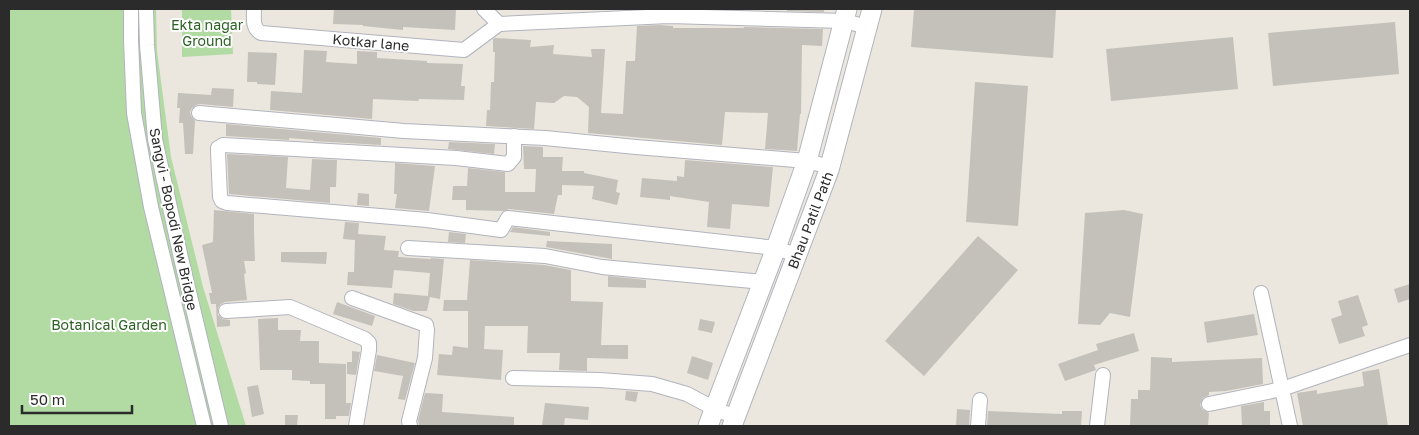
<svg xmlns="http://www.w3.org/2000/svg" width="1419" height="435" viewBox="0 0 1419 435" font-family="'Golos Text',sans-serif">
	<rect width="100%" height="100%" fill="#ebe7df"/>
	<g fill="#b1dba2">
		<polygon points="9,9 156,9 157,51 171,157 203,287 246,426 9,426"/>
		<polygon points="182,9 231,9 233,54 182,57"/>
	</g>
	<g fill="#c4c1ba">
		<polygon points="334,9 456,9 455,30 403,27 403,30 363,26 363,25 333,24"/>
		<polygon points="787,9 824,9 824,12 787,11"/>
		<polygon points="914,9 1056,9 1053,58 911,47"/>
		<polygon points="1395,22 1399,74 1273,86 1268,33"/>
		<polygon points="660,25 673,26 673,28 744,28 744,27 823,29 822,46 802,45 801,114 800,114 797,151 765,149 768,113 725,112 722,145 588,133 589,107 577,97 564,96 554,103 536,102 534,129 486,126 487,110 490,110 491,82 494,82 495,52 493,52 493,39 495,38 531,40 530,47 554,45 553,54 592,57 591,49 605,49 601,113 623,114 626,61 635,61 637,26"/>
		<polygon points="1233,37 1238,89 1111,101 1106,49"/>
		<polygon points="304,50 327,51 326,62 357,64 357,51 377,52 377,58 427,61 427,63 463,64 461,86 465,86 464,100 419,99 418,101 373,99 372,119 270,110 271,91 302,93"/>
		<polygon points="248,52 277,53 275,85 257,84 257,82 247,82"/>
		<polygon points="975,82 1028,86 1018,226 966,222"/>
		<polygon points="212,88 234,89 233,107 200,104 196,105 192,108 190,112 191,116 195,121 193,154 185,154 183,123 179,123 180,108 177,108 178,93 211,95"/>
		<polygon points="226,124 381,138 381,145 313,141 313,140 289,138 289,140 226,136"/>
		<polygon points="449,142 495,144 494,154 448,149"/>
		<polygon points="523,146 543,147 543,157 563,157 562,171 584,171 584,173 618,180 616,192 620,193 617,205 592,199 594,186 562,185 562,195 558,195 554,214 509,209 504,211 466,210 466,200 452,200 453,186 467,186 468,168 505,172 505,192 535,192 536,169 524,169"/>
		<polygon points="227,154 288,157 286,188 310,190 312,159 337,160 336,187 330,187 330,203 229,194"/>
		<polygon points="685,160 773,167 769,207 732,204 730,229 707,227 709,202 670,196 670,200 640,197 642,178 677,181 677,176 684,177"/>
		<polygon points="395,163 435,166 429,211 395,208 397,194 394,194"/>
		<polygon points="358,193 369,194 369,206 357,205"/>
		<polygon points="214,210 254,214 254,232 255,261 244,261 246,273 244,274 247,300 225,302 221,304 218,308 218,315 223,319 230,320 230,326 217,327 216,304 211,304 209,293 212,293 202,245 213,242"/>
		<polygon points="1124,210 1143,214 1130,317 1110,313 1100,325 1078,324 1085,213"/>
		<polygon points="345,222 359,223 358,234 386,236 384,250 399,251 398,257 431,259 431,258 444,259 440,299 430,297 427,311 413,311 393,304 394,293 428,296 430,273 394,270 392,288 347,285 348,272 354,272 355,240 343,239"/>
		<polygon points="513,227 550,232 550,236 510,232"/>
		<polygon points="449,232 466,234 465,243 448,242"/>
		<polygon points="978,236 1018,270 924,376 885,341"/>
		<polygon points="547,241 612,244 612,259 546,247"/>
		<polygon points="281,252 327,252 326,264 281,262"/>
		<polygon points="470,260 544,265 571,270 571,301 603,302 601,345 628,345 628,359 587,358 587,371 559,370 560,353 527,353 528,326 485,326 484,349 503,350 501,380 437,375 439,354 452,355 453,346 468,348 468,311 443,311 444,300 467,300"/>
		<polygon points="608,276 646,280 646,288 608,287"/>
		<polygon points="1410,284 1410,299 1398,303 1394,289"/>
		<polygon points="1358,295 1368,325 1362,327 1365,336 1339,344 1331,319 1342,315 1338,301"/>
		<polygon points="337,302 375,316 372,326 333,314"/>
		<polygon points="1254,314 1258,335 1207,343 1204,322"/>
		<polygon points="278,318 278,330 301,330 300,341 319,341 319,363 346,364 346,403 351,403 349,416 336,416 336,419 325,419 325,384 310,384 310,381 292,380 292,370 260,370 258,319"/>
		<polygon points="700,319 715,322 712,333 698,330"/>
		<polygon points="1134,333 1139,351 1094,365 1096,370 1065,381 1058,364 1098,350 1096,344"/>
		<polygon points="352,351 360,352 356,375 347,374 347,362 352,362"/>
		<polygon points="377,355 415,363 405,400 398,399 403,376 374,371"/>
		<polygon points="692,356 713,363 708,380 687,373"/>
		<polygon points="1151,357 1172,358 1172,362 1262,358 1263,384 1226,391 1209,392 1209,395 1203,398 1200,405 1203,410 1209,413 1208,426 1130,426 1131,399 1138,399 1138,390 1150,390"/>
		<polygon points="1379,369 1388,426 1303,426 1297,393 1317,390 1317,394 1364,386 1362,372"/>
		<polygon points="258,385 264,414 252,417 247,387"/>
		<polygon points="626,391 638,392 636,402 625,400"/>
		<polygon points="425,393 443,394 442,412 514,417 514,426 419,426 418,420"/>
		<polygon points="1264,402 1264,411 1270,411 1270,426 1242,426 1241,406"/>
		<polygon points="545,403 589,407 588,420 565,418 564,426 542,426"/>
		<polygon points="957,409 970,410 969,426 956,426"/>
		<polygon points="988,411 1062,414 1062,411 1082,411 1081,426 987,426"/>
		<polygon points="285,415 298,415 297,426 285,426"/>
	</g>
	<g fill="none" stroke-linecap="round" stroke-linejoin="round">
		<g stroke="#b2b4bd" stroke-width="16">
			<g id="minor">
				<polyline points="131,9 131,40 134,113 151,207 204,426"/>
				<polyline points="146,9 147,45 155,139 181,258 221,426"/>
				<path d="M254,9C254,18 252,28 261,33L464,50L499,24L669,16L844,21L868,27"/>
				<polyline points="484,9 499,24"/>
				<polyline points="199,113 404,131 545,138 636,147 807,161 830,167"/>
				<polyline points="514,136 514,157 508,164 456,158 223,145 218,148 218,152 220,197 222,201 227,203 427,220 501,230 508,218 776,248 796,255"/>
				<polyline points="408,248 545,256 602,267 763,282"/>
				<polyline points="1261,293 1290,426"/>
				<polyline points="352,298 426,325 427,330 425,358 409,421 410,426"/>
				<polyline points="226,311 290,307 365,339 369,343 369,350 356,426"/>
				<polyline points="513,378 600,380 652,384 687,394 715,409 736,417"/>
				<polyline points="1209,404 1282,389 1410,345"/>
				<polyline points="978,426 980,400"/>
				<polyline points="1097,426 1103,375"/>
			</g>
		</g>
		<g stroke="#b2b4bd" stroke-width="21">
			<g id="secondary">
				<polyline points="708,426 776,248 807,161 847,9"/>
				<polyline points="732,426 829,170 872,9"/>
			</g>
		</g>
		<use href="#minor" stroke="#fff" stroke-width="14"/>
		<use href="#secondary" stroke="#fff" stroke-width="19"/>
	</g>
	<g text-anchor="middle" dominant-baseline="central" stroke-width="4" stroke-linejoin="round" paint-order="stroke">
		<g font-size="14" fill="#2b6023" stroke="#fff">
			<text x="207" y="24">Ekta nagar<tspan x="207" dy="16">Ground</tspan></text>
			<text x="109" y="324">Botanical Garden</text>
		</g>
		<g font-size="14" fill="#2b2b2b" stroke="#fff">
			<text transform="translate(371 42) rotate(5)">Kotkar lane</text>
			<text transform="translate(174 219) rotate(78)">Sangvi - Bopodi New Bridge</text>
			<text transform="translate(810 220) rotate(-69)">Bhau Patil Path</text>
		</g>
	</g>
	<rect width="1419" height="435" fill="none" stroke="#2b2b2b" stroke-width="20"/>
	<path d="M22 405v8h110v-8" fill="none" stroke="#2b2b2b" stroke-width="2.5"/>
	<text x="30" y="405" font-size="15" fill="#2b2b2b" stroke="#ffffff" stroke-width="4" paint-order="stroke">50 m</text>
</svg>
